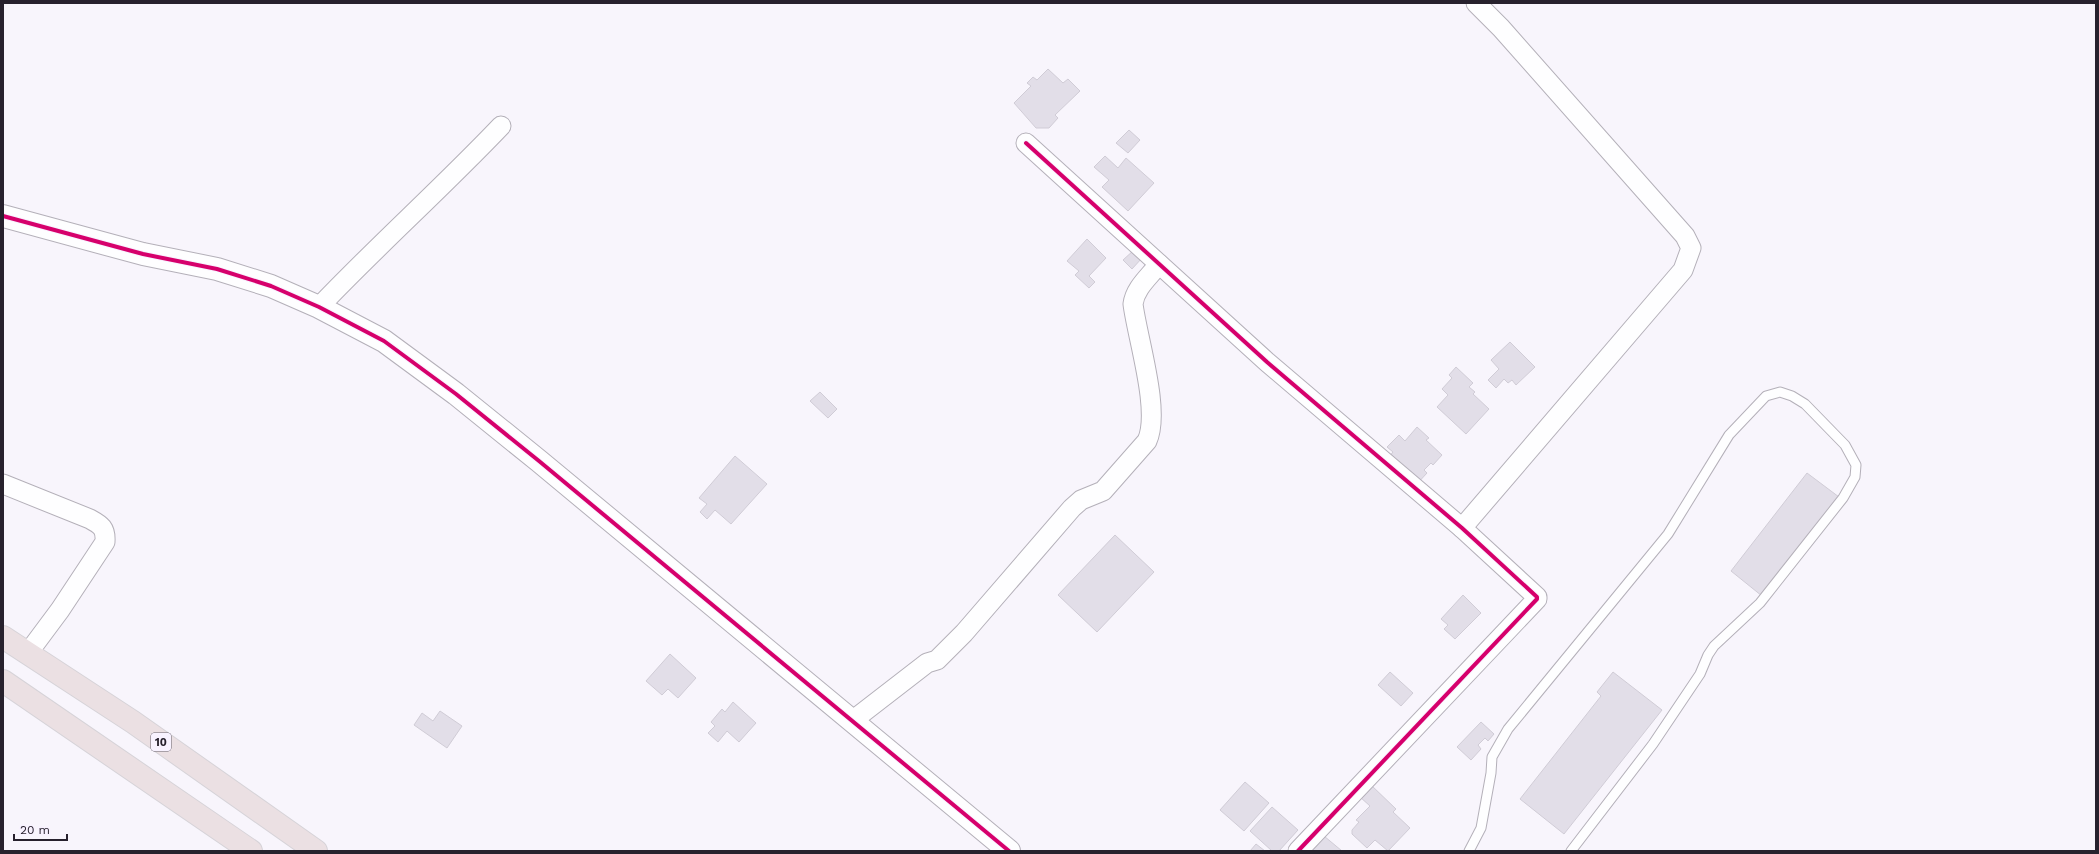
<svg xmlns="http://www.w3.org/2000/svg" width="2099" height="854" viewBox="0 0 2099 854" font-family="'Work Sans',sans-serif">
	<rect width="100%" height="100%" fill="#f8f5fc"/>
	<g fill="#e2dee8" stroke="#d0ccd6">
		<polygon points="1048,69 1063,83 1068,79 1080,91 1055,115 1058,118 1049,128 1036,128 1014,103 1031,86 1027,83 1033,77 1037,80"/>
		<polygon points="1129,130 1140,140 1128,153 1116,143"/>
		<polygon points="1105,156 1118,168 1126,158 1154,183 1128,211 1102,187 1109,180 1094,167"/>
		<polygon points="1087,239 1106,258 1089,276 1095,282 1089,288 1075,275 1079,271 1067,261"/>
		<polygon points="1134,250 1142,258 1132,269 1123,260"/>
		<polygon points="1510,342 1535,367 1516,385 1512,380 1508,383 1504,379 1496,388 1488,380 1499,369 1491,360"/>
		<polygon points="1456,367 1473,383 1469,387 1475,392 1473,394 1489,409 1466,434 1437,407 1448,395 1442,389 1452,378 1449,375"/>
		<polygon points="820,392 837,409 828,418 810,401"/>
		<polygon points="1417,427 1429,438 1426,440 1442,455 1433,465 1431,463 1424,470 1427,473 1415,486 1387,459 1393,452 1387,447 1399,435 1405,441"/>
		<polygon points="735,456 767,484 731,524 715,510 707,519 700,512 707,504 699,498"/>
		<polygon points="1807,473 1839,497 1762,596 1731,571"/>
		<polygon points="1115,535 1154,572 1097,632 1058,595"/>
		<polygon points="1463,595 1481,613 1455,639 1444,629 1448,625 1441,619"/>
		<polygon points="670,654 696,678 678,698 668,689 662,695 646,681"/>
		<polygon points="1390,672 1413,693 1401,706 1378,685"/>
		<polygon points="1613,672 1662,710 1564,834 1520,799 1601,696 1597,692"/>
		<polygon points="733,702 756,723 739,742 727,731 718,742 708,733 715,726 711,722 722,709 725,712"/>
		<polygon points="440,711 462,726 447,748 414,725 422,713 433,721"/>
		<polygon points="1481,722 1494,734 1488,741 1485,738 1478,745 1481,749 1471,760 1457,747"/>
		<polygon points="1245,782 1269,803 1244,831 1220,810"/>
		<polygon points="1371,785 1396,809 1393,812 1410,828 1388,851 1375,840 1367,848 1352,834 1352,830 1359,822 1356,820 1370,806 1360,797"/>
		<polygon points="1272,807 1298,830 1279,851 1272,851 1250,831"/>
		<polygon points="1324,836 1342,851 1311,851"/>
		<polygon points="1256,844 1265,851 1250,851"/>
	</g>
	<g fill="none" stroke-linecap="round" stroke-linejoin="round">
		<g stroke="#b4b0b9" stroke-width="11">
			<polyline id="lane" points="1469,851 1481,828 1491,773 1492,757 1508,729 1668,534 1729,435 1766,396 1780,392 1792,396 1805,404 1845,445 1856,465 1855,477 1843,498 1760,603 1714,646 1708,655 1700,674 1653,744 1571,851"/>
		</g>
		<g stroke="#b4b0b9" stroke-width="21">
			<g id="street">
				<polyline points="1026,143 1267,362 1462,528 1537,597 1537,599 1298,851"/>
				<path d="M319,307C378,245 442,188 501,126"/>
				<path d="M3,484L90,519C101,525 106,528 105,542L60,610L28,653"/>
				<polyline points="1462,528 1683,270 1691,248 1685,236 1501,28 1476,3"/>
				<path d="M852,721L927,663L937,660L964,633L1072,508L1081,500L1103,491L1147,441C1161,411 1137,337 1133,304C1135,288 1149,277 1159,264"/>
			</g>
		</g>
		<g stroke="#b4b0b9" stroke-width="24">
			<polyline id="secondary" points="3,216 143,254 217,269 271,286 319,307 384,341 456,394 539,461 1009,851"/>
		</g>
		<g stroke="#d6d3d8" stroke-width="24">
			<g id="highway">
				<polyline points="3,637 133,722 316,851"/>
				<polyline points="3,681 251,851"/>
			</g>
		</g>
		<use href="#lane" stroke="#fefeff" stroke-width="9"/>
		<use href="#street" stroke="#fefeff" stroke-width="19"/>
		<use href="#secondary" stroke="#fefeff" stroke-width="22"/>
		<use href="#highway" stroke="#ebe0e3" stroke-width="22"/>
		<g stroke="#f8f2ff" stroke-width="6">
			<g id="cycleway">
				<polyline points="1026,143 1267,362 1462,528 1537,597 1537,599 1298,851"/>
				<polyline points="3,216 143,254 217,269 271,286 319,307 384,341 456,394 539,461 1009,851"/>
			</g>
		</g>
		<use href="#cycleway" stroke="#d6006c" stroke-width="4"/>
	</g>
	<g text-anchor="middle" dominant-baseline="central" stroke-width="4" stroke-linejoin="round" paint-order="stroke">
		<rect fill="#f8f2ff" stroke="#66606c" stroke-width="1" x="151" y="733" width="20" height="18" rx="3"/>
		<g font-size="11" font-weight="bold" fill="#27212d">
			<text x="161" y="742">10</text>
		</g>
	</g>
	<rect width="2099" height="854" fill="none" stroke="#27212d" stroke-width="8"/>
	<path d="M14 834v6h53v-6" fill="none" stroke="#27212d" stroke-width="2"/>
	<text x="20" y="834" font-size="12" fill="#27212d" stroke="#f8f2ff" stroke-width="3" paint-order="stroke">20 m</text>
</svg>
